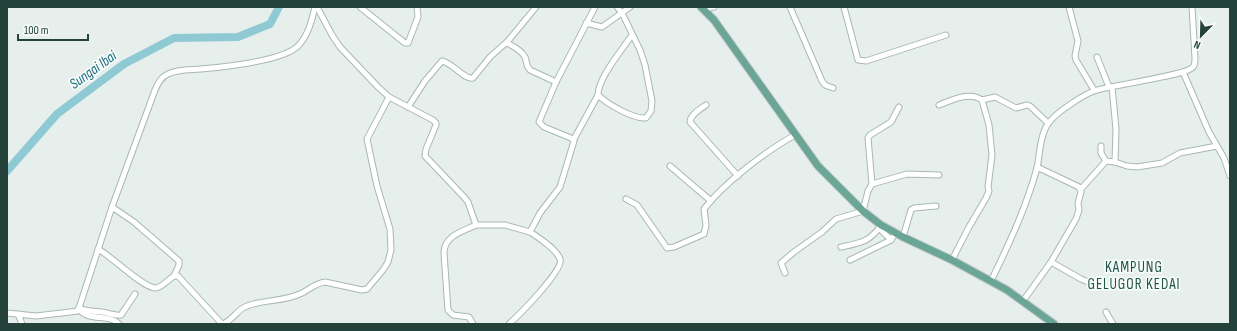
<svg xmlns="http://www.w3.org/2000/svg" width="1237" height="331" viewBox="0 0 1237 331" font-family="'Sofia Sans Condensed',sans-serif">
	<rect width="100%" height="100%" fill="#e6efeb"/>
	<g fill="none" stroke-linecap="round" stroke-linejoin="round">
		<polyline stroke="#8ec9d4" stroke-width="8" points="7,171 57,114 124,64 174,38 238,37 270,24 279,7"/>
		<g stroke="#a8b8b2" stroke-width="7">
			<g id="minor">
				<polyline points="317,7 332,35 340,47 378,87 389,97 433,120 436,123 436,125 426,149 425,156 464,197 468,202 476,225 505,225 530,232 540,213 560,187 574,141 571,138 544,127 539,122 556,82 595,7"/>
				<polyline points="360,7 405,43 408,43 418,17 417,7"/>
				<path d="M617,7L622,13L640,50L645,65L652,101L651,111L646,118C633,119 607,104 598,95C598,78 622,50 632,35"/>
				<polyline points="790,7 822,81 825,85 833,88"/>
				<polyline points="844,7 858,60 866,61 946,35"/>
				<polyline points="1069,7 1078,41 1075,56 1076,60 1094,90"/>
				<polyline points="703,9 714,7"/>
				<polyline points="586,23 602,27 630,7"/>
				<path d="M507,43C513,46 522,51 525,57C527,62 526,66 530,70L556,82"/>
				<polyline points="1097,57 1109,87"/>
				<polyline points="1183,72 1209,132 1224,158 1230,176"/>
				<polyline points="982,100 995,97 1016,108 1027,105 1030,106 1048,123"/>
				<path d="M706,105C700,109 690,115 690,122L738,176"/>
				<path d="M939,105C953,100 969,91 982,100L989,125L992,155L988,187L989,191L986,198L969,227L952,260"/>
				<path d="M408,107L425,81L442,61C453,63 464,80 473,78L490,57L508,41L536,7"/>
				<polyline points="574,139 598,95"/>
				<polyline points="1101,146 1101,153 1106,161 1115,162 1116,129 1112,87"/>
				<polyline points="1115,162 1127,166 1137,167 1162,163 1180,153 1217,146"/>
				<polyline points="670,166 711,201"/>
				<polyline points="872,184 868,138 870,135 891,122 899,107"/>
				<polyline points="1081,189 1106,161"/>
				<path d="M626,199L637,205L667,248L674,247L704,234L706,225L704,209C724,183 766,151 795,135"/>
				<polyline points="112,207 134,222 179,261 179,265 174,276"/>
				<polyline points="879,228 891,240"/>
				<polyline points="903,237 911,210 914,208 936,206"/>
				<path d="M841,247C860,243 870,242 881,225"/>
				<path d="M98,249C110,255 144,289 156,288C162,287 169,279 174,276H178L222,324C232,322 237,309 247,306C266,299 284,302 302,293C310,289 316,283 325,282L362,290L367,289L383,270L388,262L391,250L390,229L377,186L367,139L389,97"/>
				<polyline points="850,260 891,240 895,233"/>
				<polyline points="1051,262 1081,279 1100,287"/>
				<polyline points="785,273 781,263 794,252 822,232 836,219 863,211 868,191 872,184 907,174 939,175"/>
				<path d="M991,281C1009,244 1026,208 1037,168C1040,155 1039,140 1046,127C1050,119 1058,113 1065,108C1074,102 1083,95 1094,91C1110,85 1186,76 1193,67C1195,65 1195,61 1195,58L1192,7"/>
				<polyline points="1023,301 1051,262 1076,219 1079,210 1078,203 1081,192 1079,187 1037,167"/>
				<path d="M79,308C87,312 94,311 102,312C109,313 115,316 121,315L135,294"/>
				<path d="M79,310C91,322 108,313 119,324"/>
				<polyline points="1106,312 1113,324"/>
				<path d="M7,313L36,316L70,312L77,311L79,308L112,207L155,90C158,83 161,77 168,74C178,69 191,70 201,69C223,67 283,61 298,46C308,36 312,20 315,7"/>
				<polyline points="18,314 22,324"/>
				<path d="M473,324L469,317L453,315L448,310L444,253C444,236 463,231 476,225"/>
				<path d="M509,324C518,316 565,269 560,259C557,250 538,237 530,232"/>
			</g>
		</g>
		<g stroke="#c2cac8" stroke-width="9">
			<polyline id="major" points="701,7 714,20 818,166 863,211 881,225 903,237 952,260 1007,290 1054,324"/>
		</g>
		<use href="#minor" stroke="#fff" stroke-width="5"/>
		<use href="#major" stroke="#6aa596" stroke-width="7"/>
	</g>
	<g text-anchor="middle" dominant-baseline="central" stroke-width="3.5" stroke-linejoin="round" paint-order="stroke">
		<g font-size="15" font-style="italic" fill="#1c6f80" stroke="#f7fbf9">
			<text transform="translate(93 70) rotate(-36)">Sungai Ibai</text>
		</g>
		<g font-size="15" letter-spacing="1" fill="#1f5548" stroke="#f7fbf9">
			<text x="1134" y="267">KAMPUNG<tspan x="1134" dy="17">GELUGOR KEDAI</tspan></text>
		</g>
	</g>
	<rect width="1237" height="331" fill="none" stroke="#24423a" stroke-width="16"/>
	<g transform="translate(1201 36) rotate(203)" stroke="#f7fbf9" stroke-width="3" paint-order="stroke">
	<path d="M0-3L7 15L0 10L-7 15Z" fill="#24423a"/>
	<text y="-6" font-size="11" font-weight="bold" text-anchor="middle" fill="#24423a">N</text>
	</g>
	<path d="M18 34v6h70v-6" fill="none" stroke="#24423a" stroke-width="2"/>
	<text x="24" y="34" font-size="12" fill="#24423a" stroke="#f7fbf9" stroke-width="3" paint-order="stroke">100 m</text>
</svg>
